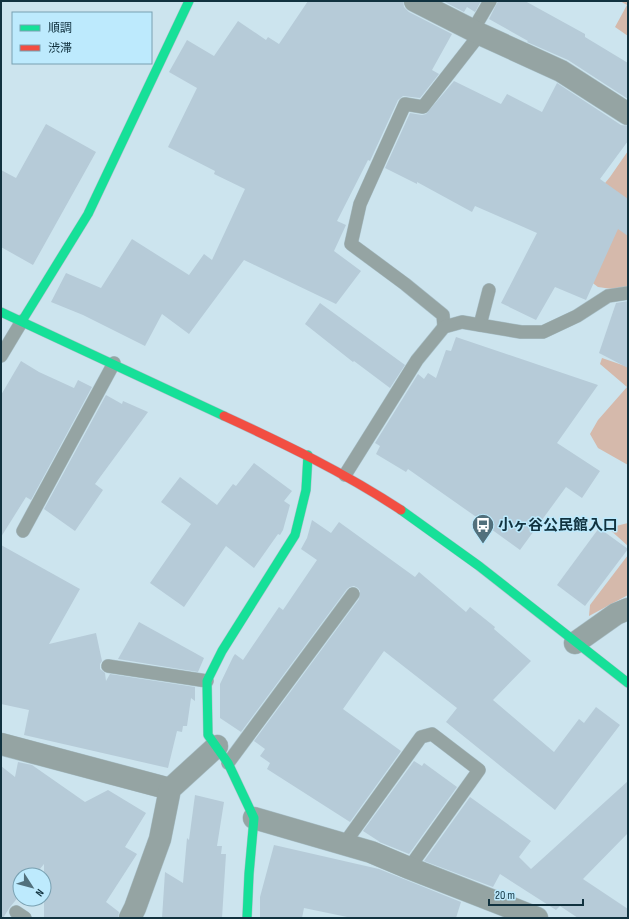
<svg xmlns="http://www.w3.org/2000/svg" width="629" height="919" viewBox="0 0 629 919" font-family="'Sofia Sans Condensed','Noto Sans JP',sans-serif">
	<rect width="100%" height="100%" fill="#cce4ee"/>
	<g fill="#d5b9ab">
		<polygon points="620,1 628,1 628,36 615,27 627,5"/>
		<polygon points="628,151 628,287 612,289 598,287 570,266 578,216 610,177"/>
		<polygon points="602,358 628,367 628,465 598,448 590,434 598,420 627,387 600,364"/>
		<polygon points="628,523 628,546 608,528"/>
		<polygon points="628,555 628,595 589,616 590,605"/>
	</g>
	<g fill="#b6cbd8">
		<polygon points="308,1 403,1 404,7 409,12 452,34 432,70 439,74 420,98 403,96 398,100 370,161 368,160 337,221 346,225 334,251 361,271 336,304 244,260 189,334 162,314 145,346 83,315 51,302 66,273 101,288 132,239 189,275 204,254 212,260 245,189 214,174 215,171 168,147 197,88 169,72 187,40 214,56 238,21 266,40 268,37 279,44"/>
		<polygon points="443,1 481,1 475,12 467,7 464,12"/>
		<polygon points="498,1 525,1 585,34 585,37 628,63 628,99 568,60 527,42 528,41 489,19"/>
		<polygon points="454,81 501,104 507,94 542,112 557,83 621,125 628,126 628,141 600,179 628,199 628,236 618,229 586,300 555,287 536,320 501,303 537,233 475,206 472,212 417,182 417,184 385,168 410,113 422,115 426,114"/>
		<polygon points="46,124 96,152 33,265 1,247 1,170 16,178"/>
		<polygon points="628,301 628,368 599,353 616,303"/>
		<polygon points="320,303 405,365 390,388 354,361 353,362 305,324"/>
		<polygon points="456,337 598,385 557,443 600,471 582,498 566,487 520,550 491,529 492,528 408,469 406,472 376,454 380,446 375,443 418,374 424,379 428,373 436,378 446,350 451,351"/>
		<polygon points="21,361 39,372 74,388 78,380 92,387 31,500 26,497 1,537 1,395"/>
		<polygon points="106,395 122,404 123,401 148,412 95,484 103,490 75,531 44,509"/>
		<polygon points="254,463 292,491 284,501 290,505 283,530 280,535 278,534 254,568 226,546 184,607 150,583 191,524 161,502 180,477 217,505 233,484 236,486"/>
		<polygon points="312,520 331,533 339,522 415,577 419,572 466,612 470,607 495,627 494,629 531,661 493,700 554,752 579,719 584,723 596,707 620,725 555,810 446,722 457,708 384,651 343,709 401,751 350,822 267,769 270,763 260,756 265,749 254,741 359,599 360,591 358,588 354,586 350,587 347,589 241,732 220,718 220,684 233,657 235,654 243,660 279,607 283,610 317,560 301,549 307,538"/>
		<polygon points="599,528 628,549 585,606 557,585"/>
		<polygon points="1,545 80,589 49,644 96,633 102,661 100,664 100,669 105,673 106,681 110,674 195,687 195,701 191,698 187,726 183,726 182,732 177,731 168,768 24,735 29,710 1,704"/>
		<polygon points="139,622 204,658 198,672 118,659"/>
		<polygon points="414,761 422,766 424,763 457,787 409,854 377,841 380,842 363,831"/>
		<polygon points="18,762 32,765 85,802 108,790 146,813 125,847 137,854 106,902 119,912 118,918 44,918 44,864 35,875 20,875 20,895 10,907 3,918 1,918 1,766 15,777"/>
		<polygon points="628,781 628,833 583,879 628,909 628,918 578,918 560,906 556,910 500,874 493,887 424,861 470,797 531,841 519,857 531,869"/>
		<polygon points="195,795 224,802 217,846 222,846 221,854 226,854 222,918 162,918 165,872 183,883 187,838 189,840"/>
		<polygon points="274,845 379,869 461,902 456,918 352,918 304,908 302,918 260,918 260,897"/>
	</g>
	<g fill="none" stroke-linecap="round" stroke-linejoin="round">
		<g stroke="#a9c0c9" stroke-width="14">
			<g id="lane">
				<polyline points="473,30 490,1"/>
				<polyline points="480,325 489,290"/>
				<polyline points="444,327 443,315 405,284 351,244 360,204 405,104 423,107 480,34"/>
				<polyline points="1,356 22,321"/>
				<polyline points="345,475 417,360 444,327 462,322 521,332 543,332 577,316 608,296 628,293"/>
				<polyline points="23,531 114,363"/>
				<polyline points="108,666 207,681"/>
				<polyline points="228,763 353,594"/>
				<polyline points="344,844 421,737 432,734 479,770 409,868"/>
				<polyline points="16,912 25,918"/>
			</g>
		</g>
		<g stroke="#a9c0c9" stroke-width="23">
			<g id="street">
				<polyline points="415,1 480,34 561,71 628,114"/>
				<polyline points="575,643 616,614 628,609"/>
				<polyline points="1,744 170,789"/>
				<polyline points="254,818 371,852 409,868 537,918"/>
				<polyline points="130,918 135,908 160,839 170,789 217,746"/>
			</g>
		</g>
		<g stroke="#a9c0c9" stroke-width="10">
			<g id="fast">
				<polyline points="1,312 224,416"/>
				<polyline points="22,321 88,214 189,1"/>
				<polyline points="401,510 479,566 628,683"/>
				<polyline points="247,918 249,874 254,818 228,763 208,735 207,681 222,651 295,535 306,490 308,455"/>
			</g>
		</g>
		<g stroke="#a9c0c9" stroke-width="10">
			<path id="jam" d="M224,416C285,444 345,473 401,510"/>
		</g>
		<use href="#lane" stroke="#95a4a3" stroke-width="13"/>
		<use href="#street" stroke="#95a4a3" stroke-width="22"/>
		<use href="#fast" stroke="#16e098" stroke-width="9"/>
		<use href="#jam" stroke="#f24e42" stroke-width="9"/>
	</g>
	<defs>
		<g id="bus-pin" transform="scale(1.15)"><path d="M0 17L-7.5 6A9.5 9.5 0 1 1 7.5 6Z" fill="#52707c" stroke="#bdeafd"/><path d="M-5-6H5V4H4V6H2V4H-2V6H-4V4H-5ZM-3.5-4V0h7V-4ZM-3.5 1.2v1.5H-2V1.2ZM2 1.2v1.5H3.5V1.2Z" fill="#fff"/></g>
	</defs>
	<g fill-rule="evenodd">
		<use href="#bus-pin" x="483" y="525"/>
	</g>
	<g text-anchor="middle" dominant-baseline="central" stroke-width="3" stroke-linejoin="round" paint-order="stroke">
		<g font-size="15" font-weight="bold" fill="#11323f" stroke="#bdeafd" text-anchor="start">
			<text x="498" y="525">小ヶ谷公民館入口</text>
		</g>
	</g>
	<rect width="629" height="919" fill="none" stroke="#11323f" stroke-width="4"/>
	<rect x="12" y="12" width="140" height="52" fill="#bdeafd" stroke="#78a0b1"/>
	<rect x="20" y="25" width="20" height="6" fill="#16e098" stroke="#78a0b1"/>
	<text x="48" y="32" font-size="12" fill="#11323f">順調</text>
	<rect x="20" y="45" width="20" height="6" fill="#f24e42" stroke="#78a0b1"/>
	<text x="48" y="52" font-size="12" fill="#11323f">渋滞</text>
	<g transform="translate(32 887) rotate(126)"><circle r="19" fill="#bdeafd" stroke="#78a0b1"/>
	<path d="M0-3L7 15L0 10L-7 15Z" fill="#52707c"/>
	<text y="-6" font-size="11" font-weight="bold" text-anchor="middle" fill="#11323f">N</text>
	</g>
	<path d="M489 899v6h94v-6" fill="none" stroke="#11323f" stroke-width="2"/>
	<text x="495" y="899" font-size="12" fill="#11323f" stroke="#bdeafd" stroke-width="3" paint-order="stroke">20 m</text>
</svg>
